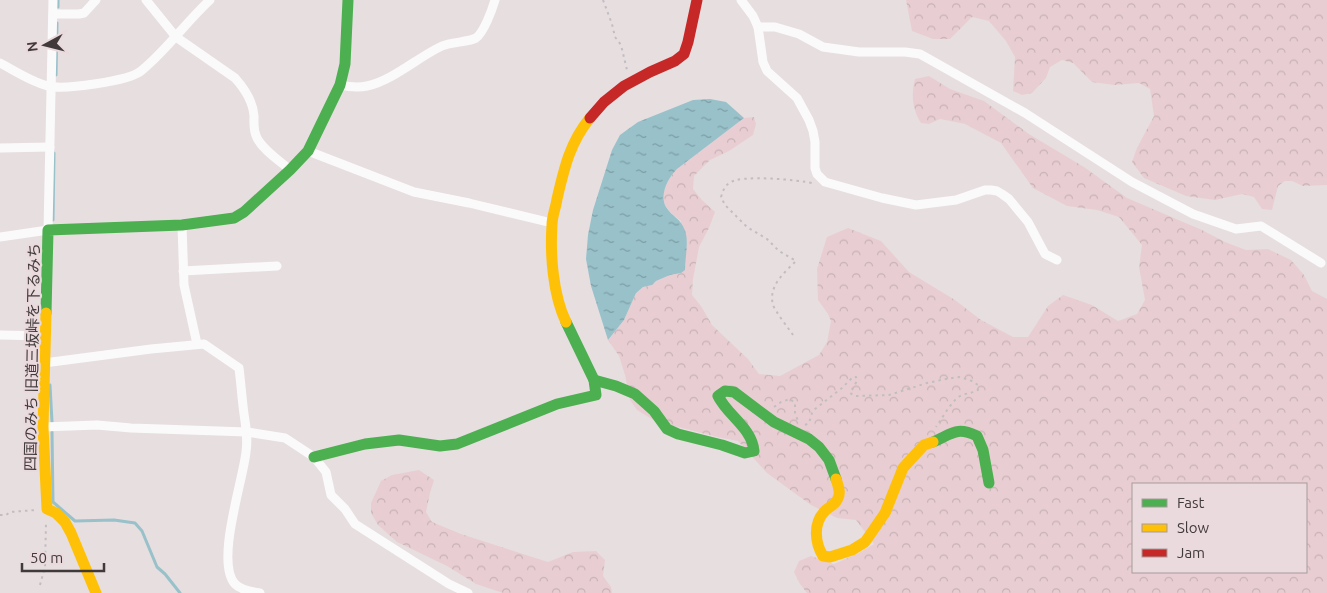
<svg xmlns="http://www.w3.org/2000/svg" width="1327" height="593" viewBox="0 0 1327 593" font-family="Ubuntu,'Noto Sans JP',sans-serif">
	<defs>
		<pattern id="forest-crowns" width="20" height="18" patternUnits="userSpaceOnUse" patternTransform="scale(1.25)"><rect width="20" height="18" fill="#e8ced2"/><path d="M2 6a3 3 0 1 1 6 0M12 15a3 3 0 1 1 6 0" fill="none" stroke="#c8b2b5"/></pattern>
		<pattern id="water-ripples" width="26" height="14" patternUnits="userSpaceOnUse" patternTransform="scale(1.25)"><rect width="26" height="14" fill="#98c1ca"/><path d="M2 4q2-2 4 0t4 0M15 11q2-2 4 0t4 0" fill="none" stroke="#7d9ea5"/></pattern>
	</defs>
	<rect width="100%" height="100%" fill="#e7dee0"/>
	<g fill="url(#forest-crowns)" fill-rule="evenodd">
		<polygon points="906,0 1327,0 1327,185 1303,186 1292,181 1285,181 1278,186 1272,210 1262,209 1254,197 1242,194 1215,200 1186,196 1144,178 1132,162 1137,148 1154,116 1150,89 1139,83 1114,85 1092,82 1073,63 1062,60 1050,67 1046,78 1032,93 1022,95 1013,91 1015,57 1006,41 989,21 972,17 950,39 933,39 912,31"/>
		<path d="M929,76L950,89L984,101L1029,134L1084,167L1127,198L1202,230L1225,242L1246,250L1268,249L1291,260L1304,275L1312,291L1327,299V593H807L800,584L794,572L799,561L811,556L834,564L859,553L874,544L856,520L837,518L811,505L767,473L738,441L717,437L655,421L637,410L630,400L625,375L619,356L608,340L624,320L636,293L643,287L652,285L656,281L670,275L681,273V221C676,217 670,213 667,208C658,196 668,178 677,169L744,118L754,117L756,124L753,135L729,151L710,160L694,176L693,189L702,200L715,212L709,228L699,247L693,279L692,295L701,306L712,325L748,359L759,374L780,376L819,355L827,342L831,321L828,314L818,300L817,269L827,237L848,228L881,241L909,272L955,300L981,320L1013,337H1028L1048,306L1063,295L1092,305L1118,321L1137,314L1145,300L1139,267L1142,245L1119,217L1097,210L1067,206L1033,188L1001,143L965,124L940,119L929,124L921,123C912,109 911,94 915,79ZM1133,484H1306V572H1133Z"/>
		<polygon points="419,470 434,480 430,493 426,512 432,522 461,534 548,562 573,552 596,551 605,560 603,576 611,587 612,593 503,593 476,584 447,566 397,542 378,525 371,513 371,503 381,481 392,475"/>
	</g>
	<path fill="url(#water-ripples)" d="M710,99L726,102L744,118L677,169C668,178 659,195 666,207C672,217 681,218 685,231C689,240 685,259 685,270L681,273L670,275L656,281L652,285L643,287L636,293L624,320L608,340L591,286L586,259L588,235L593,210L612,150L620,135L638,122L693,100Z"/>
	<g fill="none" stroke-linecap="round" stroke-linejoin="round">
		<g stroke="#98c1ca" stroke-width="3">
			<polyline points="58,7 58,0"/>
			<polyline points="56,75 57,23"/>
			<polyline points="53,220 54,153"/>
			<polyline points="50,385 52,422"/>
			<polyline points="52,432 53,502 75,521 114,520 135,523 142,531 157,567 165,574 180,593"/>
		</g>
		<g stroke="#c2bec0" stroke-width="2" stroke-dasharray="2.5 4" stroke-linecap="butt">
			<polyline points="603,0 612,24 615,37 621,45 627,70"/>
			<path d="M793,335C789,329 775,311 773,305C768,286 784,273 796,261L779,251L767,239L747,227L725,205L721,197C723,191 724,187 729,183C741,174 797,180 812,183"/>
			<polyline points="774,407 781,402 790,399 795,403 795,413 798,421"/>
			<path d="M805,425L809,423L812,413L815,409L842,388L853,377H856L857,381L850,393L855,396L889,395L927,383L946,379L959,377L970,380L978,385V390C973,393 968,393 962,395C952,399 942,419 936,427"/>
			<polyline points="0,515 6,515 10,512 36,510"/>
			<polyline points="40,585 45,567 46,523"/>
		</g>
		<g stroke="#fbfafa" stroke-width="9">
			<path d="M146,0L176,37L235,78C244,88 253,101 254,116C254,124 253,130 257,138C263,150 280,161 290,170"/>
			<polyline points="741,0 753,16 758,27 763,62 767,71 797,98 809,120 813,131 815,142 815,168 817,174 825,182 882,198 916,205 956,200 985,190 991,190 997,191 1002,194 1009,199 1028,222 1045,254 1057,260"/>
			<polyline points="53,14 79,14 84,13 96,0"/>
			<polyline points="758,27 775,27 799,34 823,47 859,52 905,52 920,54 1025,113 1132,182 1193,214 1236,229 1261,226 1321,263"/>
			<path d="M0,63C15,71 31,82 48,86C64,90 129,81 141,71C167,50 186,22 210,0"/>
			<path d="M340,85C349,87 358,88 367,86C392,81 418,57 442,46C451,42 469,42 476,38C484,32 492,10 495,0"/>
			<polyline points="0,148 50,147"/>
			<polyline points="308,151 414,192 469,203 552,223"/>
			<polyline points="182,225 184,285 197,344"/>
			<polyline points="0,237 48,230 53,0"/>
			<polyline points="183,271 277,266"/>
			<polyline points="0,335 46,336"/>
			<path d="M44,363L151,349L204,344L239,368C241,384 242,399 244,414C246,427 248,439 246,452C243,481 215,562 235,584C241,590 252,592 260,593"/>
			<polyline points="43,427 97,425 131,428 247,432 285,438 314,457 326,472 331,495 345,509 355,524 449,584 468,593"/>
		</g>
		<g stroke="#4caf50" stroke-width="11">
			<polyline points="46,313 48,230 182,225 234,218 244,212 290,170 308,151 340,85 345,64 348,0"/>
			<path d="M594,380L616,386L635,394L654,411L667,429L678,434L722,445L745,453L754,451C752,428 728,416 718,396L725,391L734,392L774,422L809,439L819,447L829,460L836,479"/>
			<path d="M933,442C952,434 956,426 977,436L983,450L989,483"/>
			<polyline points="314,457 365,444 399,440 440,446 457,444 557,404 596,395 594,380 566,322"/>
		</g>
		<g stroke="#ffc107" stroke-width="11">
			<polyline points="46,313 43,427 47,509 56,513 65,522 71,533 96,593"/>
			<path d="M566,322C553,295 550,255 552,225C552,216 556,207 557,199C564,169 570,142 590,118"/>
			<path d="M836,479C838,485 841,493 838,498C836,505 828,507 824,512C813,524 815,543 823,556L830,557L852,550L865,542L885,513L903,468L924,445L933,442"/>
		</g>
		<polyline stroke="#c62828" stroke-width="11" points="590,118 604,102 624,86 650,72 675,61 684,54 688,42 697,0"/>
	</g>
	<g text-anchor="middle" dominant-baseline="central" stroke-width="4.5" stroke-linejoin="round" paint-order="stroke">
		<g font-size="15" fill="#403a3b" stroke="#ebdadd">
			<text transform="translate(32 357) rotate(-89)">四国のみち 旧道三坂峠を下るみち</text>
		</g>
	</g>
	<rect x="1132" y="483" width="175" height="90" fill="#ebdadd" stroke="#a79a9c"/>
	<rect x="1142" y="499" width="25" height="8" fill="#4caf50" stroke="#a79a9c"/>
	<text x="1177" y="508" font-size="15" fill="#403a3b">Fast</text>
	<rect x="1142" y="524" width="25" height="8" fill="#ffc107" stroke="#a79a9c"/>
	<text x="1177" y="533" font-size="15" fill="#403a3b">Slow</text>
	<rect x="1142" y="549" width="25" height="8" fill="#c62828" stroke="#a79a9c"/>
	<text x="1177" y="558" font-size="15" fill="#403a3b">Jam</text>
	<g transform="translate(45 45) rotate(263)" stroke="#ebdadd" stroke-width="4" paint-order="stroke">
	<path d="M0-4L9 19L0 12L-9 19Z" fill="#403a3b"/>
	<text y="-8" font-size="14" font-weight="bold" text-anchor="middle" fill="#403a3b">N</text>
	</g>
	<path d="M22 563v8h82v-8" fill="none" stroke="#403a3b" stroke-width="2.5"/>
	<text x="30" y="563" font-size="15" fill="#403a3b" stroke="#ebdadd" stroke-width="4" paint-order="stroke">50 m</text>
</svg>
